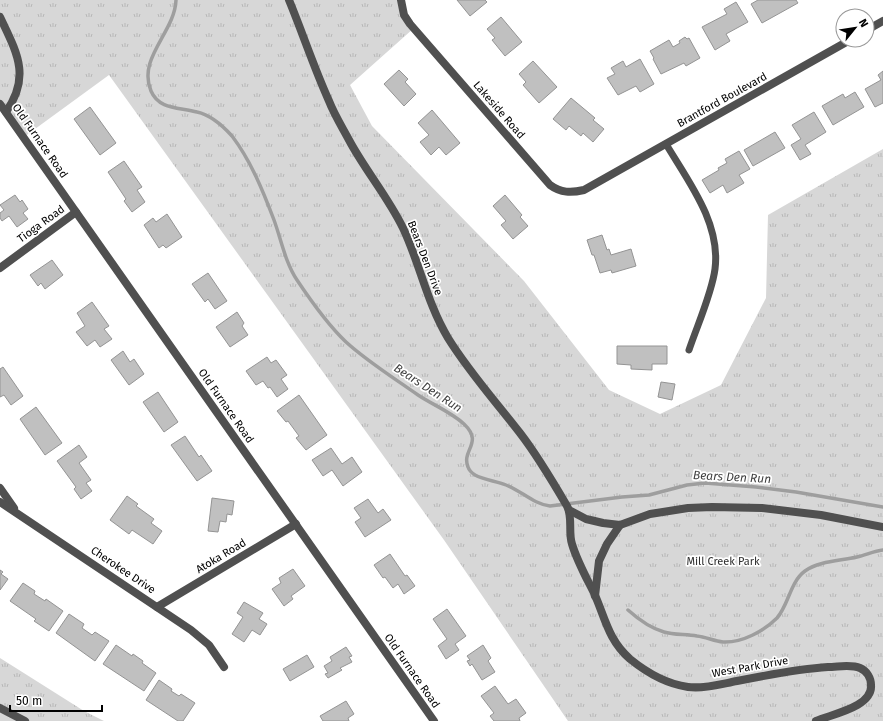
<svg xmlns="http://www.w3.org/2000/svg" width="883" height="721" viewBox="0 0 883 721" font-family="'Fira Sans',sans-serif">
	<defs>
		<pattern id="park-tufts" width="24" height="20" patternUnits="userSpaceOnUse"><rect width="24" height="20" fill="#d7d7d7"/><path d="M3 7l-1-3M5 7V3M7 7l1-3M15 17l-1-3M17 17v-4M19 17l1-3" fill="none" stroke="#b7b7b7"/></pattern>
	</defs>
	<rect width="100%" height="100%" fill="#fff"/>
	<g fill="url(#park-tufts)">
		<polygon points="0,0 401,0 414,28 350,85 372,126 524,281 609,390 660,414 721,385 766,298 768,215 883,149 883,721 568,721 444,540 109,75 24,137 0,103"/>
		<polygon points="0,658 84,711 104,721 0,721"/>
	</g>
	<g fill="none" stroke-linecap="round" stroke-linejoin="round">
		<g stroke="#9e9e9e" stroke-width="3.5">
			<path d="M176,0C175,32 137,58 151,91C159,110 180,107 197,112C211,115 223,126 232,136C251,161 263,191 274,220C281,239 285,262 297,280C311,301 327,324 346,342C368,362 394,378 418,395C433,405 451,412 464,424C484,443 461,450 468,467C469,470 472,473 475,475C484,480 496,481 506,485C522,491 533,504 550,506L622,497L649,495L687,485L705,483L756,487L796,492L883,507"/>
			<path d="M628,610C638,619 650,628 664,632C674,635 686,634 697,636C706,637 714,641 723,642C742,643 764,631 777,618C789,604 790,582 805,571C819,561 840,561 857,557C866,555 874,551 883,550"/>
		</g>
	</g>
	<g fill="#c0c0c0" stroke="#949494">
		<polygon points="457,0 485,0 487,2 470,16"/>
		<polygon points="758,0 796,0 798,3 762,23 751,4"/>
		<polygon points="736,2 748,22 726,34 730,41 715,50 702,27 727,14 724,9"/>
		<polygon points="501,17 522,42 505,56 492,40 495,38 487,29"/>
		<polygon points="685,37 687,39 689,38 700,58 686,66 684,63 661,74 653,59 654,58 650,51 669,40 673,47 680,43 679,41"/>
		<polygon points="640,59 654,84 640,92 636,86 618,95 607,78 615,74 611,68 623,61 626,67"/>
		<polygon points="533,61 557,87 539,103 523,85 526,82 519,74"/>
		<polygon points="399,70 408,79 405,82 416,94 404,106 384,84"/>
		<polygon points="883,71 883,103 875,107 865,89 881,80 878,75"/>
		<polygon points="855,92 864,107 833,125 822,106 843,94 845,98"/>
		<polygon points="571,98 595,118 593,120 604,129 593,142 583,133 581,136 569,126 566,130 553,119"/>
		<polygon points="90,107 116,143 100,155 74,119"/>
		<polygon points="432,110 460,143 446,155 439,147 431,155 420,142 429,135 418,123"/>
		<polygon points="814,112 826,132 805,145 811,154 800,160 791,145 801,139 792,125"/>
		<polygon points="775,132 785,148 753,166 744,150"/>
		<polygon points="739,151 750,169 739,175 744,183 727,193 723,185 710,193 702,180 719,170 718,168 727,163 725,159"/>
		<polygon points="124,161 142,187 137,190 145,202 132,212 124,201 126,199 108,172"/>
		<polygon points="15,195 20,202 22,200 28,209 23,213 28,219 17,227 9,216 2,221 0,218 0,213 4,210 0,205"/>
		<polygon points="505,195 522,215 520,217 528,226 513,239 501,225 506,221 493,206"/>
		<polygon points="167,214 182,237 166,248 163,245 159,248 144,225 153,218 156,222"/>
		<polygon points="602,235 607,250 609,249 611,255 631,249 636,266 612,273 611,270 600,273 594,255 592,255 587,240"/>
		<polygon points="52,260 63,275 45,289 41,283 38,286 30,275"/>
		<polygon points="208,273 227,301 215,309 208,299 205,302 192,284"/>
		<polygon points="92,302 109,326 104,329 112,339 100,347 95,340 87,346 76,332 85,326 77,313"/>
		<polygon points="237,312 244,323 242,326 248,335 230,347 216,327"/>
		<polygon points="617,346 667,346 667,364 652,364 652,370 631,369 631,365 617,364"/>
		<polygon points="123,351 130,362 134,359 144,374 129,385 111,360"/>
		<polygon points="267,357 271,363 276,360 287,375 281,379 288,389 277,397 270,387 268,388 263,381 256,385 246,371"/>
		<polygon points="3,367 23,396 11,405 4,395 0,397 0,369"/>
		<polygon points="661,382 675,384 672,400 658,397"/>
		<polygon points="158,392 178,422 164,432 143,402"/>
		<polygon points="299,395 327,435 306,450 296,438 299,436 288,421 286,422 277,411"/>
		<polygon points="36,407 62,443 45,455 20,419"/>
		<polygon points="185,436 199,457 201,455 212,471 197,481 171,445"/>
		<polygon points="79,445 87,457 79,463 91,480 86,483 92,491 81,499 74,489 76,487 57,461"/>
		<polygon points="331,448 342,464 352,457 362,472 343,486 332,470 323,476 312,460"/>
		<polygon points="127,496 138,504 136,506 154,519 151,523 162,531 153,544 132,530 129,534 110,520"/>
		<polygon points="212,498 234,501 232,515 227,514 226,522 220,521 218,532 208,531"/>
		<polygon points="368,499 378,513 383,509 391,520 365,537 355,522 361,518 354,508"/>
		<polygon points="390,554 405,576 407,575 415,586 404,594 398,584 393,588 385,577 383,578 374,565"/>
		<polygon points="293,569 305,586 291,596 293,599 284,606 272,589 281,583 279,578"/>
		<polygon points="0,570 3,572 1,574 8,579 0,590"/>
		<polygon points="23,583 35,591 34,594 45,601 46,599 63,611 49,631 34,621 36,619 10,601"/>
		<polygon points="244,602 263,613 259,619 267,624 260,635 252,630 244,642 232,634 243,617 237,613"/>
		<polygon points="447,609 466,636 455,644 459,650 446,659 438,646 447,639 433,619"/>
		<polygon points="69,614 84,624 82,628 92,635 95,632 109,641 95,661 56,633"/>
		<polygon points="116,645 132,656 133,654 143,661 142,663 156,673 144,691 103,664"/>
		<polygon points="483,645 491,658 488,661 495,672 482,680 472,664 470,666 467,661 470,660 467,656"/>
		<polygon points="346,647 352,656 349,657 352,662 340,668 342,670 328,678 325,674 328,673 324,666 332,661 330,657"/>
		<polygon points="307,655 314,667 290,681 283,669"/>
		<polygon points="159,680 172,689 171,691 179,696 181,694 195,703 183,721 178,721 146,700"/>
		<polygon points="495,686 508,704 516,699 526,713 519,718 520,721 494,721 490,716 494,713 481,696"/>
		<polygon points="346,701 354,714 348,718 349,721 323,721 320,716"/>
	</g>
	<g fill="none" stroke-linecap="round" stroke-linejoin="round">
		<path stroke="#505050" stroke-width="7" d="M666,144C688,181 721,223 715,269C712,293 697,326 689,350"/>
		<g stroke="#505050" stroke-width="8">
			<path d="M289,0C303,34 314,68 329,101C334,114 342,127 349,140C365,170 388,197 403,228C420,264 427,303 448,338C469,372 496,402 520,433C537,455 553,482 567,506C573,517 568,532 572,544C577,561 586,577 594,593C605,617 608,640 630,659C646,672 667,684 688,687C704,689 721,684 737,681C767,675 797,669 828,667C838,667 851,664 860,668C867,671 871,678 871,685C873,707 832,714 816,721"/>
			<path d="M401,0L404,15L410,24L550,185C561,193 571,193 584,190L850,40"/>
			<path d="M0,17C17,53 31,76 6,112"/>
			<polyline points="867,30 883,21"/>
			<polyline points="0,104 434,721"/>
			<polyline points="0,268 76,212"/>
			<polyline points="0,488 14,508"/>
			<polyline points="0,502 191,630 209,645 224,667"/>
			<polyline points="569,510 586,519 603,523 620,525 650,514 688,508 712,507 762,508 821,515 883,527"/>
			<polyline points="595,596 599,561 607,544 620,525"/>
			<polyline points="157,607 296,524"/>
			<polyline points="0,708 25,721"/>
		</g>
	</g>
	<g text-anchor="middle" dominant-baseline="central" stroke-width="3.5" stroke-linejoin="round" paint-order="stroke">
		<g font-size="11" fill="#000" stroke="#fff">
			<text transform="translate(722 100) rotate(-29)">Brantford Boulevard</text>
			<text transform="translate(499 110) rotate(49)">Lakeside Road</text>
			<text transform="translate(40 141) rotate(55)">Old Furnace Road</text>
			<text transform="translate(41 224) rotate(-36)">Tioga Road</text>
			<text transform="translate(425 258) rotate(69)">Bears Den Drive</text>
			<text transform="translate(226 406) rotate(55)">Old Furnace Road</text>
			<text transform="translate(221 556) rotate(-31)">Atoka Road</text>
			<text transform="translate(123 570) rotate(34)">Cherokee Drive</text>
			<text transform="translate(750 667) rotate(-10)">West Park Drive</text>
			<text transform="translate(412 671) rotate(55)">Old Furnace Road</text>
		</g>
		<g font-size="11" fill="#2e2e2e" stroke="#fff">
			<text x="723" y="561">Mill Creek Park</text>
		</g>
		<g font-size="12" font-style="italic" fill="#3f3f3f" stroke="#fff">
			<text transform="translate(428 388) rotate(33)">Bears Den Run</text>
			<text transform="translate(732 477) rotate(3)">Bears Den Run</text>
		</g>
	</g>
	<g transform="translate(855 28) rotate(60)"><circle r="19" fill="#ffffff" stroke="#999999"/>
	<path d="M0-3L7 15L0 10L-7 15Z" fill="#000000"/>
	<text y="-6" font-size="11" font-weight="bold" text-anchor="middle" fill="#000000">N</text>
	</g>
	<path d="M10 705v6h92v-6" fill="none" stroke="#000000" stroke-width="2"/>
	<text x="16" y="705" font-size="12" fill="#000000" stroke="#ffffff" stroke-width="3" paint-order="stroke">50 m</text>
</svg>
